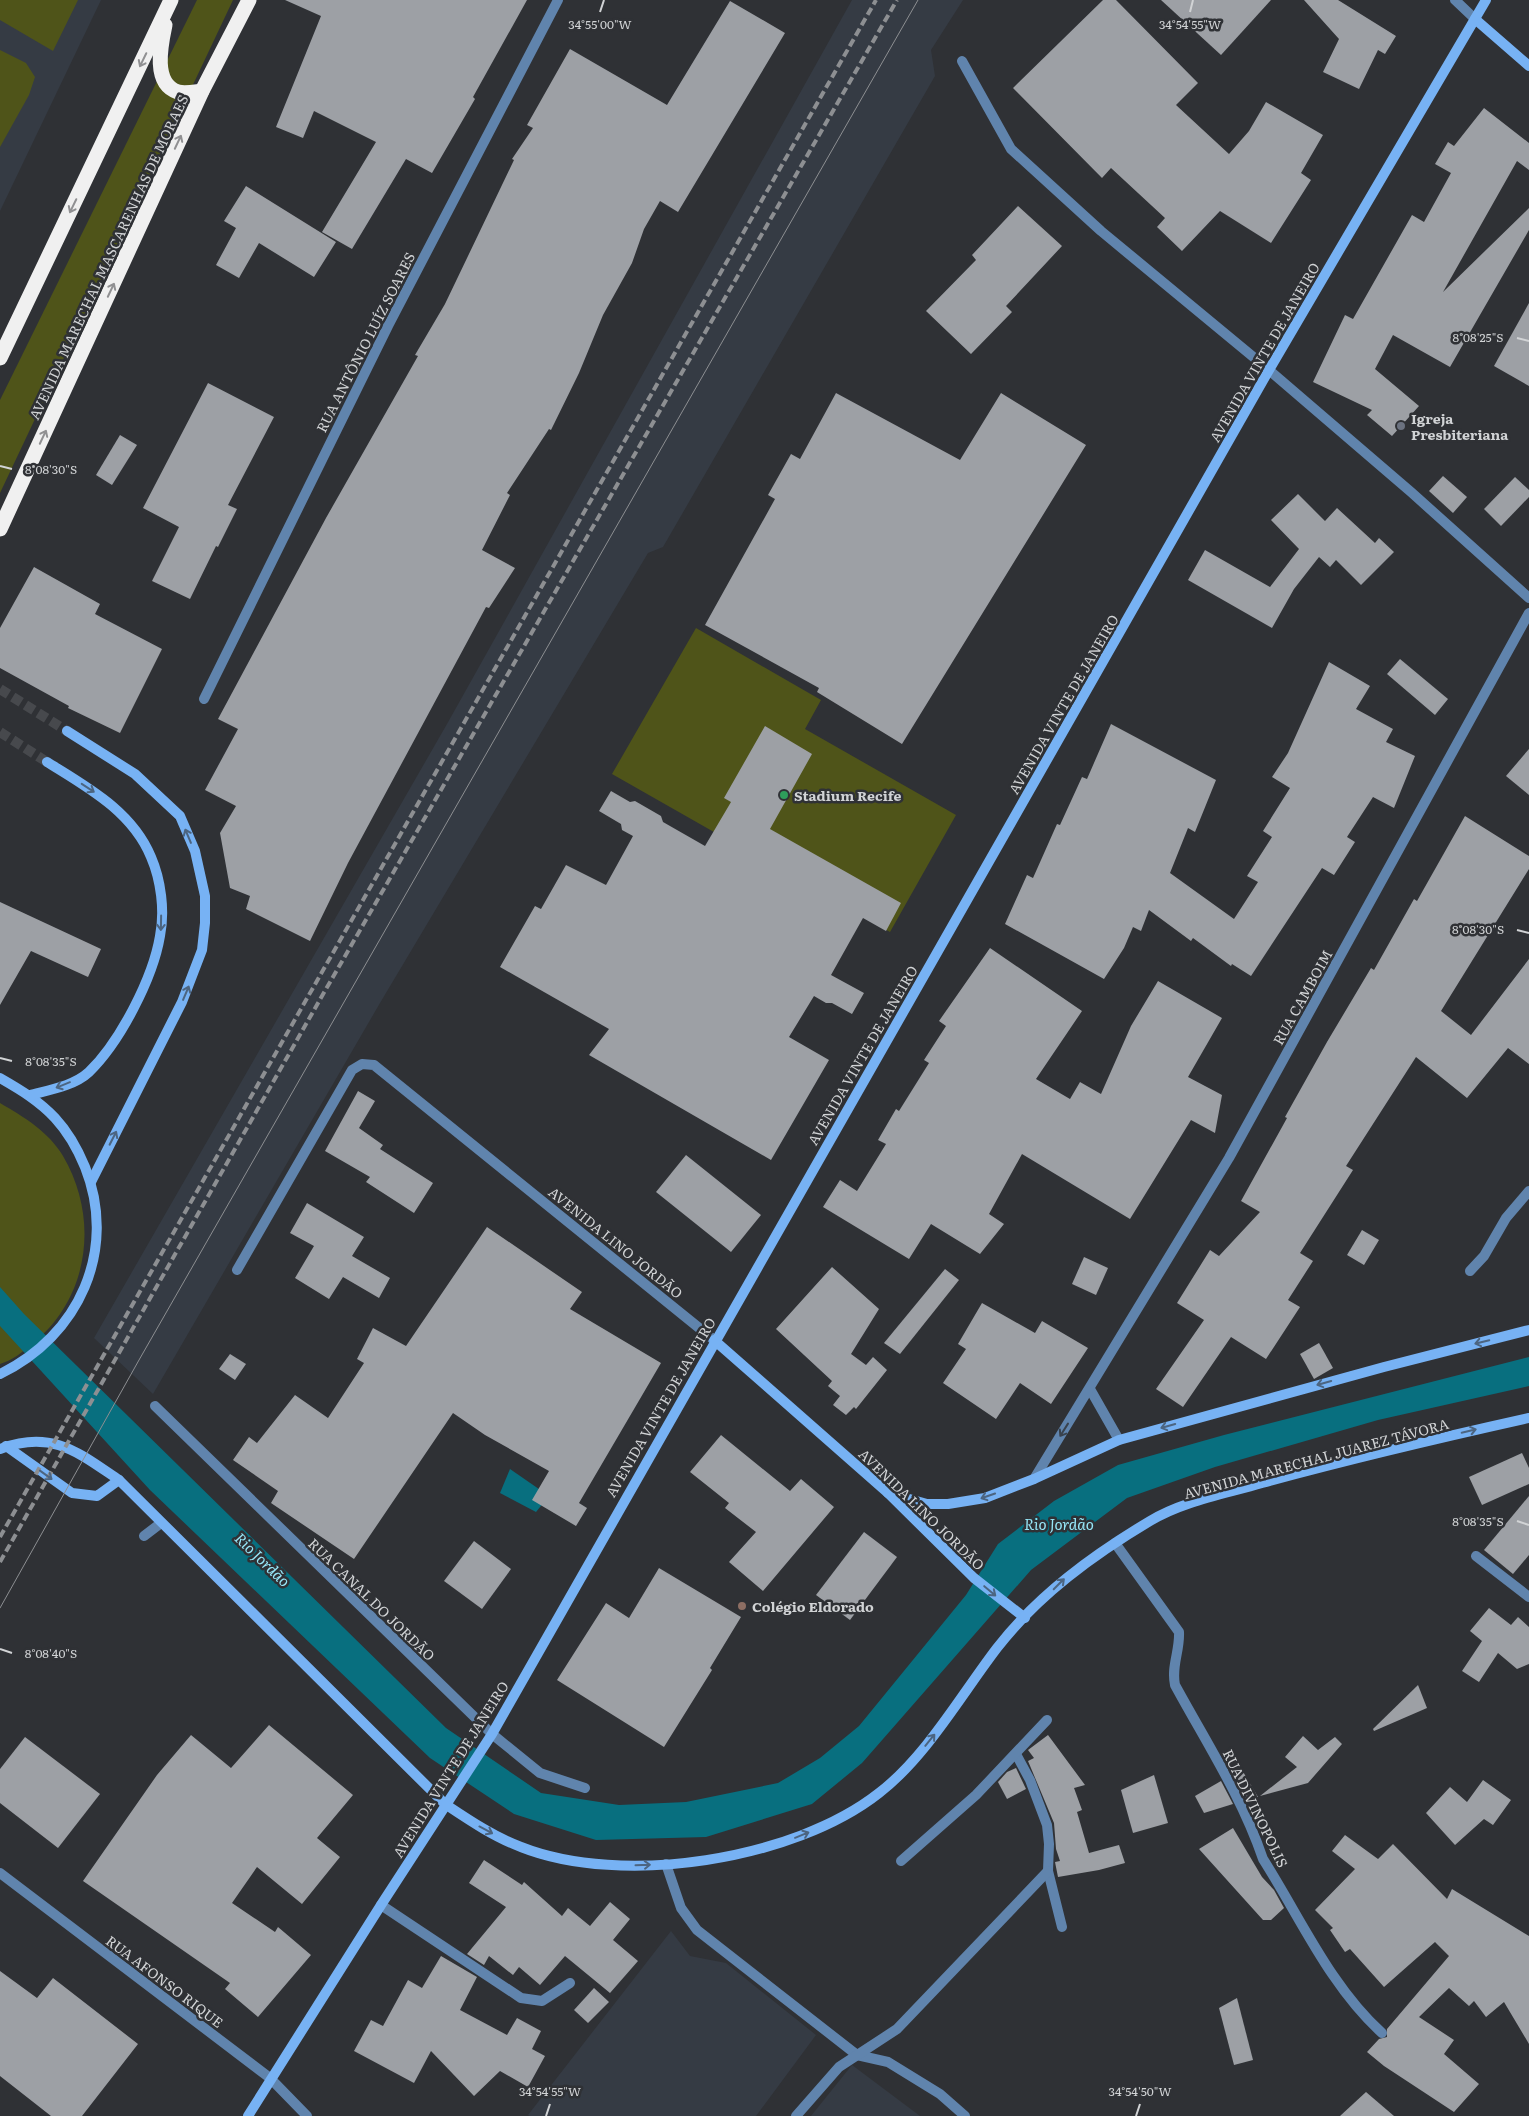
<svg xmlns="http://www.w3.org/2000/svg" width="1529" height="2116" viewBox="0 0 1529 2116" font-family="Literata,serif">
	<rect width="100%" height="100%" fill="#2f3135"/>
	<g fill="#353b44">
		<polygon points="0,0 101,0 0,211"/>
		<polygon points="852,0 963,0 931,50 935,76 663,547 648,553 380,1003 153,1394 94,1338 447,724"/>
		<polygon points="671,1931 690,1956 726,1963 816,2035 756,2116 530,2116 528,2115"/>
		<polygon points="852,2065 920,2116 811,2116"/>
	</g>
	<g fill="#4f5419">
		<polygon points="0,0 78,0 53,51 0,20"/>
		<polygon points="197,0 233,0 0,493 0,400"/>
		<polygon points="0,50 26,63 35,77 29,95 0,147"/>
		<polygon points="696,628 821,700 805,729 956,815 890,932 612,774"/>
		<path d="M0,1103C24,1117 49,1132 63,1156C100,1219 89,1299 32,1344C21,1353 13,1360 0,1364Z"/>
	</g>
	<g fill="#086f7f">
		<polygon points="0,1287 24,1314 446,1728 541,1793 619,1805 686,1802 778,1783 820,1758 859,1726 966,1595 998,1544 1054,1501 1118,1465 1224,1435 1529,1357 1529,1386 1378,1420 1215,1467 1127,1498 1031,1570 862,1763 812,1804 706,1837 596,1840 514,1814 430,1758 150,1490 0,1326"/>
		<polygon points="510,1469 549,1496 536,1512 500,1493"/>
	</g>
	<g fill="#9da0a5">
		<polygon points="285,0 527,0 473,97 475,99 432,173 406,159 352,249 322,232 376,142 314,111 303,138 276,127 321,16"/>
		<polygon points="1103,0 1116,0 1198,83 1176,105 1229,154 1249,131 1266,102 1323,135 1301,173 1311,180 1271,243 1220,211 1182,251 1157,227 1165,218 1111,168 1102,178 1013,88"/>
		<polygon points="1161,0 1271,0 1221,55"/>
		<polygon points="1304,0 1338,0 1396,36 1385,54 1378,50 1359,89 1323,72 1339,39"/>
		<polygon points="730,1 785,33 678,212 660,201 644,229 632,263 603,315 579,373 551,430 549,429 507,493 510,495 482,550 515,568 489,608 486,607 348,863 310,941 246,909 250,896 230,888 220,833 236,806 205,790 238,729 218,719 326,518 418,356 415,355 445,304 514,160 512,159 533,128 527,125 570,49 667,105"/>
		<polygon points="1484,108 1529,143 1529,170 1517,161 1443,292 1529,208 1529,230 1450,367 1393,335 1375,369 1419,406 1392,436 1367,415 1372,410 1313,382 1345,315 1353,319 1412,215 1424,222 1451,173 1435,164 1448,142 1454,146"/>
		<polygon points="246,186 336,242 314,277 259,243 239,278 216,265 236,228 224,221"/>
		<polygon points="1018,206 1062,246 1006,306 1012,312 971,354 926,311 976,260 972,255"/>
		<polygon points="1529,303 1529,386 1494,366"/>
		<polygon points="208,383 274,417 228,505 237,509 218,547 216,546 190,599 152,581 179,527 143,508"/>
		<polygon points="836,393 960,460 1001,393 1086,445 902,744 817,692 819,688 705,625 775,499 768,495 791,454 800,459"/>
		<polygon points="120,435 137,445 112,485 96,475"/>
		<polygon points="1443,476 1467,497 1453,513 1429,491"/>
		<polygon points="1515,477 1529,490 1529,497 1501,526 1484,509"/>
		<polygon points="1298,494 1325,521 1337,508 1375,543 1379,538 1394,552 1361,585 1336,560 1330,567 1319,557 1294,589 1272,628 1188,580 1205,550 1270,587 1299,549 1271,520"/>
		<polygon points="34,567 100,604 95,614 162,649 120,733 68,708 69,706 0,668 0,628"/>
		<polygon points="1400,659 1448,699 1435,715 1387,674"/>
		<polygon points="1329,662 1370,686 1356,709 1393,729 1386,742 1415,756 1394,808 1373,797 1347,837 1355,842 1334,875 1322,868 1251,976 1232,964 1231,966 1193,938 1191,941 1149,910 1141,931 1133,927 1124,948 1104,979 1005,924 1027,875 1033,878 1057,824 1060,825 1082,777 1087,779 1111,724 1216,780 1195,832 1188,828 1170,873 1234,919 1258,882 1247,876 1272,837 1263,831 1290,788 1272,777 1288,753"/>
		<polygon points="765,726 812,754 770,829 901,903 886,931 863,918 831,975 864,993 852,1014 832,1003 826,1003 814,996 789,1037 829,1060 771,1160 589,1055 609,1029 500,967 535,906 541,909 566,865 606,885 633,836 622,830 621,824 599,811 611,791 630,802 635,801 661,816 663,822 705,846 731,802 724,798"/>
		<polygon points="1529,749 1529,795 1506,776"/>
		<polygon points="1465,816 1529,856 1529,869 1441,1011 1471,1035 1529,959 1529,1064 1508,1048 1467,1098 1416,1057 1346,1166 1353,1170 1300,1253 1313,1261 1288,1300 1300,1307 1266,1359 1231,1337 1183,1407 1156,1389 1204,1320 1177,1303 1210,1250 1219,1256 1260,1212 1241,1201 1287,1118 1285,1117 1327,1042 1371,968 1374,970 1414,899 1417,901"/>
		<polygon points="0,902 101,949 88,977 31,951 0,1005"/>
		<polygon points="990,948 1082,1011 1036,1079 1070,1099 1080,1082 1101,1094 1131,1026 1158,981 1222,1018 1188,1077 1222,1095 1215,1133 1191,1120 1130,1219 1022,1154 989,1214 1004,1224 980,1254 931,1224 909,1259 823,1207 840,1180 857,1191 886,1144 878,1140 896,1109 899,1111 929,1063 924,1060 946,1026 939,1021"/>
		<polygon points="358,1091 375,1101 359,1128 383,1145 380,1149 433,1183 414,1213 366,1182 370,1177 325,1151"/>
		<polygon points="686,1155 761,1215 731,1252 656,1192"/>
		<polygon points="307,1203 364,1237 352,1256 390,1278 379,1298 343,1277 329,1299 295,1278 314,1246 290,1233"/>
		<polygon points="487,1227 582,1292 570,1309 661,1363 579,1503 587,1508 576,1526 532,1500 549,1471 485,1435 453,1413 354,1559 271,1503 278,1491 233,1460 249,1437 257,1443 295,1395 328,1418 364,1363 357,1359 373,1328 406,1346"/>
		<polygon points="1362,1230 1379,1240 1364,1265 1347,1255"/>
		<polygon points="1084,1257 1108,1268 1096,1295 1072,1284"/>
		<polygon points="832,1267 879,1309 851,1354 866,1365 873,1357 887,1370 856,1409 854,1407 846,1415 833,1405 840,1396 828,1386 832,1381 776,1329"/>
		<polygon points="945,1269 959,1280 900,1354 884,1343"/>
		<polygon points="982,1303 1035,1333 1042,1321 1088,1348 1051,1404 1020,1383 996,1419 943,1383 966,1349 958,1344"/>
		<polygon points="1319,1343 1333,1368 1314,1379 1300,1354"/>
		<polygon points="230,1354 246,1364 235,1380 219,1369"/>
		<polygon points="721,1435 790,1491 801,1479 834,1507 763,1591 729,1562 756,1532 725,1508 729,1503 690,1472"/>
		<polygon points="1522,1453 1529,1468 1529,1484 1482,1505 1469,1477"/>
		<polygon points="1529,1496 1529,1555 1513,1574 1484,1550"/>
		<polygon points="864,1532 897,1557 850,1620 816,1595"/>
		<polygon points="474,1541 511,1569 482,1609 444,1581"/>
		<polygon points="659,1568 741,1617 710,1668 712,1670 664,1747 557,1680 606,1603 629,1618"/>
		<polygon points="1489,1608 1511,1625 1518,1617 1529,1627 1529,1664 1517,1669 1498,1653 1479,1682 1462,1671 1482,1641 1470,1631"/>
		<polygon points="1418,1685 1427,1708 1374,1731 1373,1729"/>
		<polygon points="269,1725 353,1795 317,1838 340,1857 302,1904 257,1867 232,1903 275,1932 278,1927 311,1955 258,2017 225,1989 230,1983 83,1881 157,1775 191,1735 231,1768"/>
		<polygon points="1048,1735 1085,1785 1074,1788 1082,1810 1077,1812 1089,1853 1119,1845 1125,1863 1099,1870 1058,1877 1055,1862 1060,1861 1056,1849 1054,1823 1028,1761 1034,1758 1028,1750"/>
		<polygon points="1303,1736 1318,1750 1335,1737 1342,1744 1308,1783 1260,1796 1297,1767 1285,1757"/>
		<polygon points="25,1737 100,1794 58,1848 0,1803 0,1769"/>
		<polygon points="1016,1768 1026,1789 1007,1799 998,1782 1007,1772"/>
		<polygon points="1242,1770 1258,1797 1246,1800 1233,1775"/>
		<polygon points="1154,1775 1168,1823 1133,1833 1121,1790"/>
		<polygon points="1483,1780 1511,1800 1493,1825 1484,1819 1455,1845 1426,1813 1450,1787 1467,1802"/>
		<polygon points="1221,1781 1233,1804 1204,1813 1195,1796"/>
		<polygon points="1233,1828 1262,1877 1274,1890 1284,1908 1271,1920 1263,1920 1199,1849"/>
		<polygon points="1345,1835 1378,1859 1393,1844 1447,1899 1452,1889 1529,1936 1529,2044 1504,2002 1486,2017 1474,2001 1469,2006 1449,1988 1419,2017 1454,2040 1444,2054 1479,2084 1454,2112 1384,2066 1367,2052 1379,2039 1387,2037 1387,2029 1449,1956 1435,1942 1384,1987 1350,1949 1345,1952 1330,1930 1333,1928 1315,1910 1355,1869 1332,1851"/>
		<polygon points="484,1860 522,1885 524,1882 562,1916 568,1908 590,1926 610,1902 630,1919 613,1940 638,1961 610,1993 565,1956 540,1985 519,1967 513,1975 489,1956 484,1965 467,1954 506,1907 469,1883"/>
		<polygon points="441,1956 477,1977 460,2010 507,2035 517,2018 541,2031 532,2049 545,2056 528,2087 500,2071 474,2096 431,2051 414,2083 354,2051 371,2020 383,2026 408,1980 422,1988"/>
		<polygon points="0,1971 37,1998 53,1978 138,2044 82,2116 51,2116 0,2076"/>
		<polygon points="594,1988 609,2002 588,2023 574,2010"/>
		<polygon points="1237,1998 1253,2060 1234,2065 1219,2008"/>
		<polygon points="1366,2092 1394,2116 1340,2116"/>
	</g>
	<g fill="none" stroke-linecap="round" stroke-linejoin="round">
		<g stroke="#47494d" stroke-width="10" stroke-dasharray="10 5" stroke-linecap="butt">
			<polyline points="0,689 67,731"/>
			<polyline points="0,732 47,762"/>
		</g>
		<g stroke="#6084ad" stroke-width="10">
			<polyline points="1455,0 1475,19"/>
			<polyline points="962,61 1011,149 1101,231 1269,370 1411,492 1529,598"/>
			<polyline points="204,699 388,326 558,0"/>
			<polyline points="237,1270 352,1070 362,1064 374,1065 714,1340"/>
			<polyline points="1470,1271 1484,1256 1506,1218 1529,1191"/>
			<polyline points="1090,1389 1119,1440"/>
			<polyline points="155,1406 492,1734 540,1773 585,1788"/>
			<polyline points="1034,1479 1229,1158 1529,613"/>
			<polyline points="144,1536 161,1523"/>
			<path d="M1115,1543L1179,1632C1180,1651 1171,1666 1175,1685C1206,1742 1242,1797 1263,1859C1300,1917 1330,1986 1382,2033"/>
			<polyline points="1476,1556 1529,1597"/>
			<polyline points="1016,1754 1030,1780 1047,1825 1049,1844 1048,1871 1062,1927"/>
			<polyline points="901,1861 976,1795 1047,1720"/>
			<polyline points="666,1864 681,1908 697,1930 857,2055 888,2062 940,2094 965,2116"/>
			<polyline points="0,1873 270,2078 307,2116"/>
			<polyline points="381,1905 521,1998 542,2001 570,1983"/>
			<polyline points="796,2116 839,2067 897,2029 1048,1871"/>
		</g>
		<g stroke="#77b2f4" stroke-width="10">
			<polyline points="1475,19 1529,66"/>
			<polyline points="67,731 135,774 180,816 195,851 205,896 205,923 202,950 182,1002 91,1182"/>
			<path d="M0,1078C21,1090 39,1101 55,1118C68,1132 78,1150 85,1167C118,1250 79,1336 0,1374"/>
			<path d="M30,1095C49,1090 74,1086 89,1072C120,1042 153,978 160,936C165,911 161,880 151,857C132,811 87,787 47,762"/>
			<polyline points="714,1340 888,1493 974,1578 1025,1618"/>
			<polyline points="6,1446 72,1493 97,1496 119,1480"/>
			<path d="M0,1449C52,1429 79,1453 119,1480L445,1804C469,1820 494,1837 521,1847C622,1887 794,1860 879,1793C926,1757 961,1695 997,1648C1038,1595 1093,1555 1150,1521C1183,1501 1225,1494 1262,1483C1350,1459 1439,1438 1529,1418"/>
			<polyline points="888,1493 927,1504 948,1504 985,1498 1034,1479 1119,1440 1384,1367 1529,1330"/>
			<polyline points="248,2116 381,1905 492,1734 1269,370 1486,0"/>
		</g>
		<g stroke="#f0f0f0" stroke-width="15">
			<path d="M165,25C161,44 152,84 178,92C185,94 194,92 202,91"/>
			<polyline points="0,358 171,0"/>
			<polyline points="0,529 202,91 249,0"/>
		</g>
		<polyline stroke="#8d8f92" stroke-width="1" points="0,1608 139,1360 918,0"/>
		<g stroke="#8d8f92" stroke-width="4" stroke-dasharray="8 4" stroke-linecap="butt">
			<polyline points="0,1537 876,0"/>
			<polyline points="0,1562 322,996 897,0"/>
		</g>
	</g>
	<defs><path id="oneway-shaft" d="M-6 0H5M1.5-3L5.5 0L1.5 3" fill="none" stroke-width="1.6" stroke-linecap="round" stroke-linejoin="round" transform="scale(1.25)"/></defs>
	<g stroke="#909092">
		<use href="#oneway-shaft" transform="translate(143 60) rotate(116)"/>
		<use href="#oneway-shaft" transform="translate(178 142) rotate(-65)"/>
		<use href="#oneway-shaft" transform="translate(73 206) rotate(116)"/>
		<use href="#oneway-shaft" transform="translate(111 290) rotate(-65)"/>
		<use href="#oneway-shaft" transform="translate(43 437) rotate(-65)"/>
	</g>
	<g stroke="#4c6581">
		<use href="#oneway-shaft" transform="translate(88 788) rotate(33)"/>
		<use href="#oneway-shaft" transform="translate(188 836) rotate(-113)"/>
		<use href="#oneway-shaft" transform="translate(161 923) rotate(91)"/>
		<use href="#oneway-shaft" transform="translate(186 993) rotate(-67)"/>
		<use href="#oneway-shaft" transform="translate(63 1085) rotate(158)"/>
		<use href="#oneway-shaft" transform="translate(113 1138) rotate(-63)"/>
		<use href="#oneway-shaft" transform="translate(1482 1342) rotate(166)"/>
		<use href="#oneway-shaft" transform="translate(1324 1383) rotate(164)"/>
		<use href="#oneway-shaft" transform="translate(1168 1426) rotate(164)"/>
		<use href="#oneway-shaft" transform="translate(1469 1431) rotate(-13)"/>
		<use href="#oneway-shaft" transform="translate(46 1475) rotate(36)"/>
		<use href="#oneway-shaft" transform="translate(988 1496) rotate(161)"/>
		<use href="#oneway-shaft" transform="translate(1059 1584) rotate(-45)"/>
		<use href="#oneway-shaft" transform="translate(990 1591) rotate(40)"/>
		<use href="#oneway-shaft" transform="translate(930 1740) rotate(-51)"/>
		<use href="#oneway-shaft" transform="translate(486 1830) rotate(28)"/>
		<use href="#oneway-shaft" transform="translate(802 1835) rotate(-22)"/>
		<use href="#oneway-shaft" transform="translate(643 1865) rotate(-2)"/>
	</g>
	<use stroke="#39424d" href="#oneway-shaft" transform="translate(1064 1430) rotate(122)"/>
	<path fill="none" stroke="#d1d3d5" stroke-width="2" d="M600,12L604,0M1190,12L1193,0M1517,338L1529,341M0,466L12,469M1517,930L1529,933M0,1058L12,1061M1517,1521L1529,1525M0,1649L12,1653M546,2116L550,2104M1136,2116L1140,2104"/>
	<circle fill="#6b7280" stroke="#2f3135" stroke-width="2" cx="1401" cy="426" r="5"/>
	<circle fill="#2e9e5b" stroke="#2f3135" stroke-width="2" cx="784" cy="795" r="5"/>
	<circle fill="#8d6e63" stroke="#2f3135" stroke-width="2" cx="742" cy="1606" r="5"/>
	<g text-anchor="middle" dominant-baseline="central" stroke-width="5" stroke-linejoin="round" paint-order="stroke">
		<g font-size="14" fill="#d1d3d5" stroke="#2f3135">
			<text transform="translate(108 257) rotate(-65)">AVENIDA MARECHAL MASCARENHAS DE MORAES</text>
			<text transform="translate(365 342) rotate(-63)">RUA ANTÔNIO LUÍZ SOARES</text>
			<text transform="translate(1264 352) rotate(-60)">AVENIDA VINTE DE JANEIRO</text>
			<text transform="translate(1063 704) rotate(-60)">AVENIDA VINTE DE JANEIRO</text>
			<text transform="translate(1302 997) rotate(-61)">RUA CAMBOIM</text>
			<text transform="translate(862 1055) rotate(-60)">AVENIDA VINTE DE JANEIRO</text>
			<text transform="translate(616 1242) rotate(39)">AVENIDA LINO JORDÃO</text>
			<text transform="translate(660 1407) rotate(-60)">AVENIDA VINTE DE JANEIRO</text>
			<text transform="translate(1316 1458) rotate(-15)">AVENIDA MARECHAL JUAREZ TÁVORA</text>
			<text transform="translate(922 1509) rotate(44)">AVENIDA LINO JORDÃO</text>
			<text transform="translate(372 1599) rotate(44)">RUA CANAL DO JORDÃO</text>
			<text transform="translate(450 1769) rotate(-58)">AVENIDA VINTE DE JANEIRO</text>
			<text transform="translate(1256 1808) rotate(64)">RUA DIVINOPOLIS</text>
			<text transform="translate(165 1981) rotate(37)">RUA AFONSO RIQUE</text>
		</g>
		<g font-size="14" font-weight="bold" fill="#d1d3d5" stroke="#2f3135" text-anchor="start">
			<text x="1411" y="418">Igreja<tspan x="1411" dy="16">Presbiteriana</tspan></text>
			<text x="794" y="795">Stadium Recife</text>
			<text x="752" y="1606">Colégio Eldorado</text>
		</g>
		<g font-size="15" font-style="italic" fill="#96e6f7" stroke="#2f3135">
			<text x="1059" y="1523">Rio Jordão</text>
			<text transform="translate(263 1559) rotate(44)">Rio Jordão</text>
		</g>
	</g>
	<g font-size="12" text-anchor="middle" fill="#d1d3d5" stroke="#2f3135" stroke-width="5" stroke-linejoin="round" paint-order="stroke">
		<text x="600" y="29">34°55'00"W</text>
		<text x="1190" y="29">34°54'55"W</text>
		<text x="1478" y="342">8°08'25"S</text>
		<text x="51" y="474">8°08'30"S</text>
		<text x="1478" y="934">8°08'30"S</text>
		<text x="51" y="1066">8°08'35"S</text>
		<text x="1478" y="1526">8°08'35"S</text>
		<text x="51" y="1658">8°08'40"S</text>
		<text x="550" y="2096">34°54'55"W</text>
		<text x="1140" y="2096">34°54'50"W</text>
	</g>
</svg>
